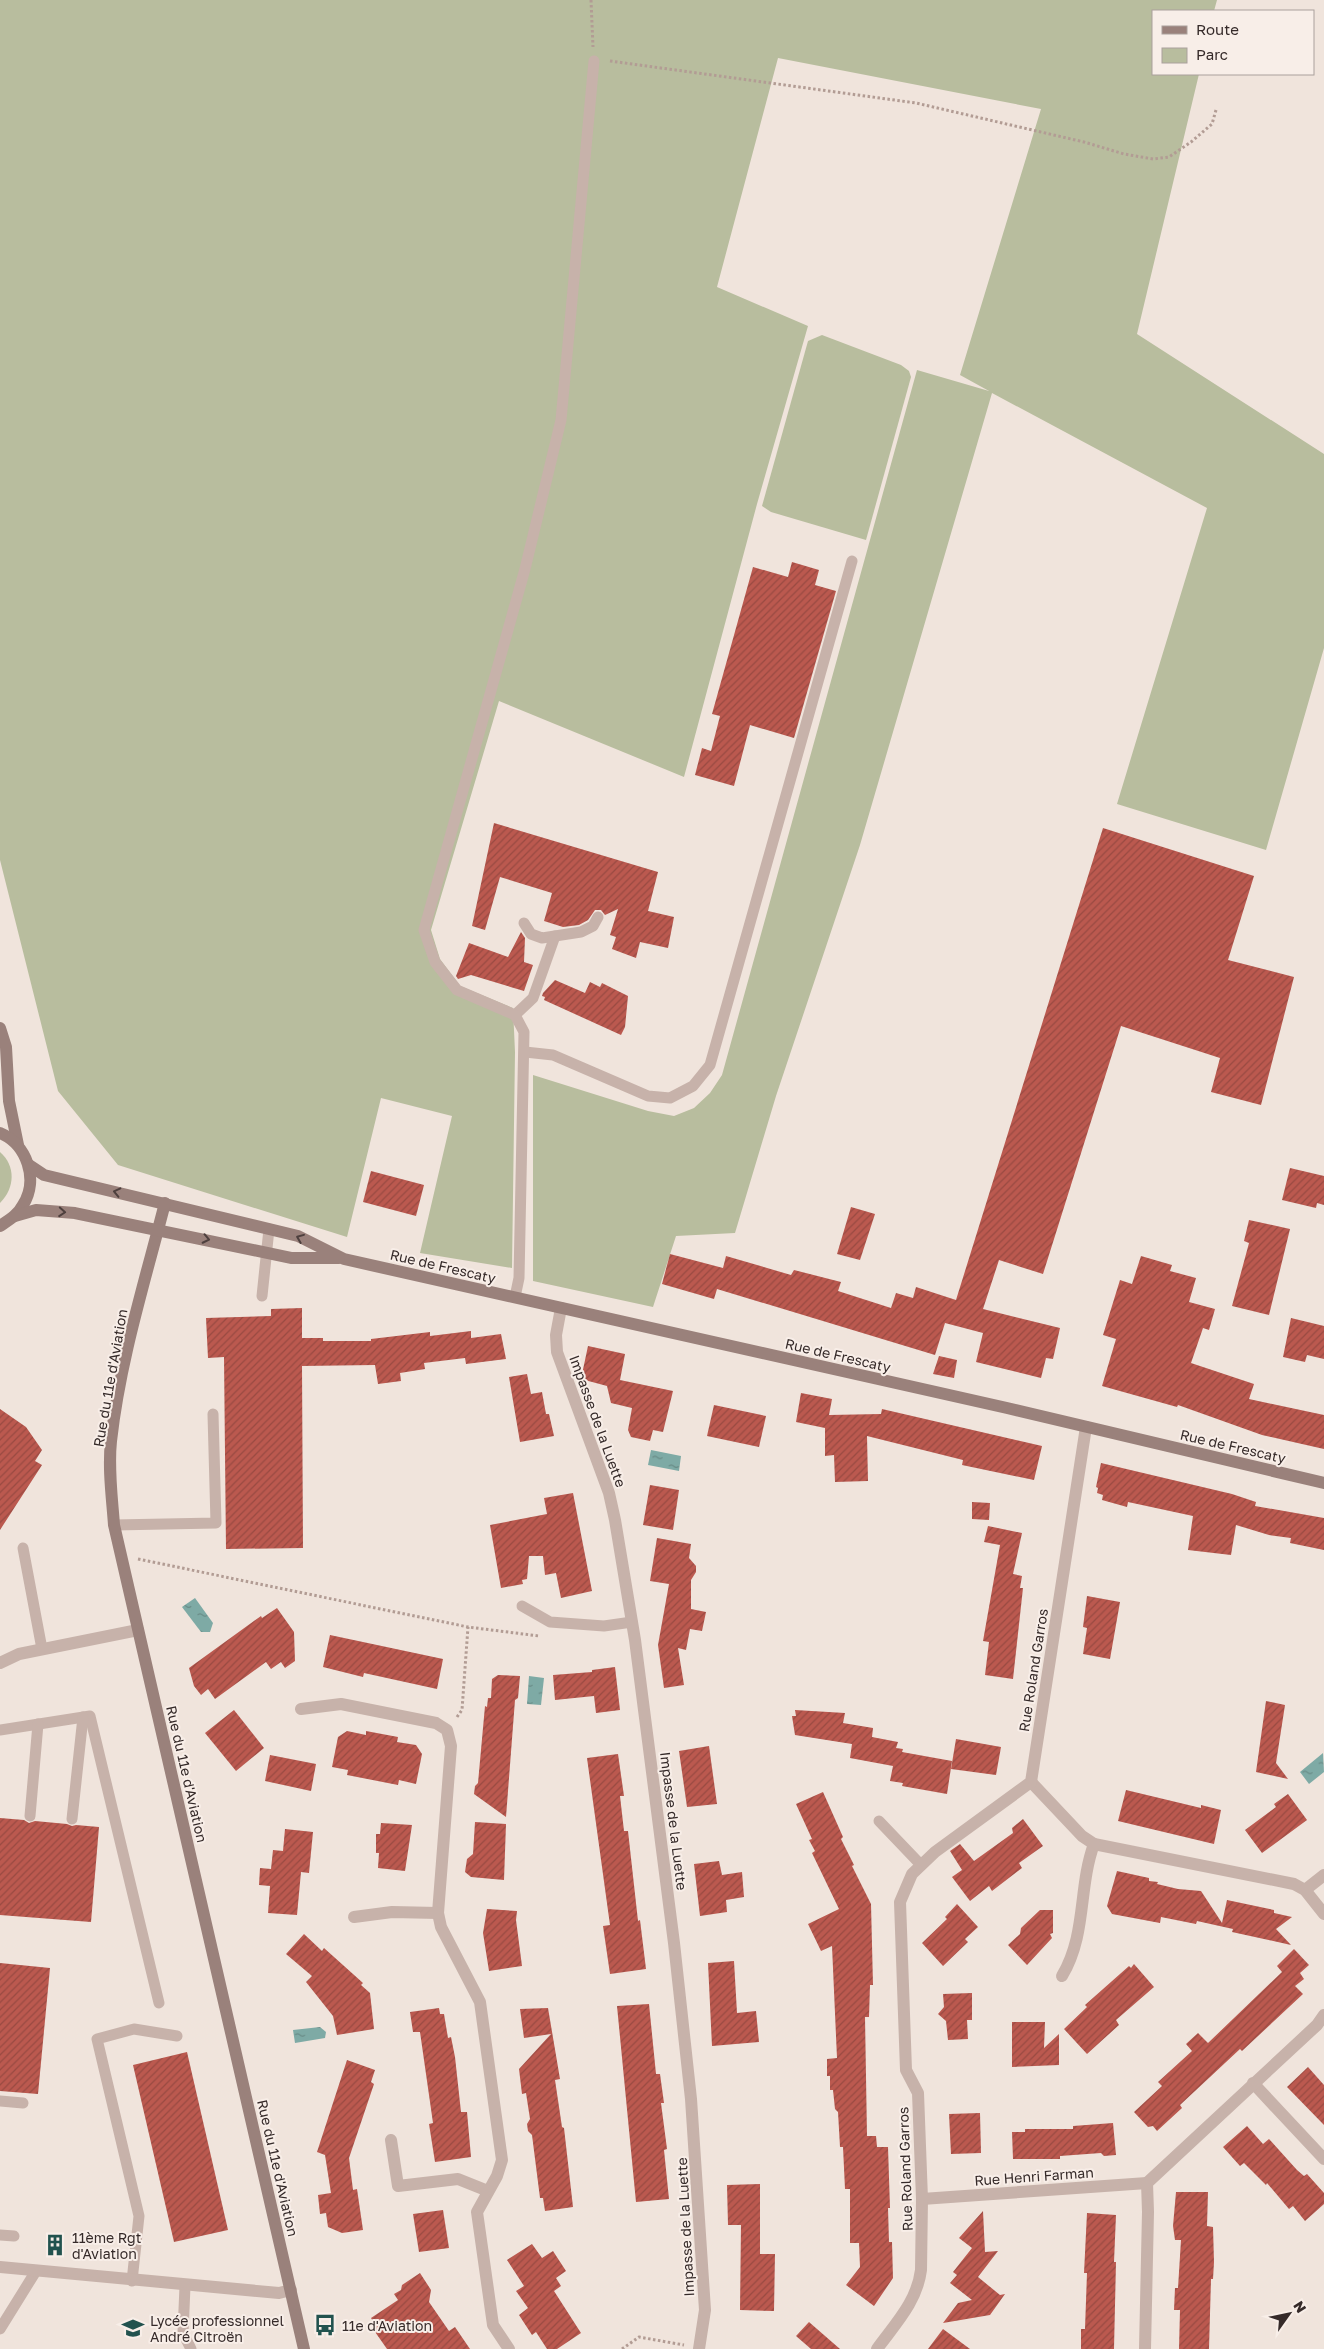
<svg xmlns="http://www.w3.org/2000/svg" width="1324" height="2349" viewBox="0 0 1324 2349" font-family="'Golos Text',sans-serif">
	<defs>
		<pattern id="water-ripples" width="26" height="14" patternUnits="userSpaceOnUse" patternTransform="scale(1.25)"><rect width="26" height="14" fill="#7eaaa5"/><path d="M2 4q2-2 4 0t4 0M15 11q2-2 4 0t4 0" fill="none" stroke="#688b86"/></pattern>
		<pattern id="building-hatch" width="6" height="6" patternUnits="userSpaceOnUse" patternTransform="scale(1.25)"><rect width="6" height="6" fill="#bb594f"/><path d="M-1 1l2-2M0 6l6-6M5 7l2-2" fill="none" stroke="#994a42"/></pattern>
	</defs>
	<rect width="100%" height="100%" fill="#f0e4dc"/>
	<g fill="#b8bd9e">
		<polygon points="0,0 1217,0 1214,11 1153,11 1153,74 1199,74 1137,334 1324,454 1324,648 1266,850 1117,804 1207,508 992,393 860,845 776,1096 735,1233 676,1236 653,1307 533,1281 533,1075 648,1111 674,1116 694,1108 710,1093 722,1075 917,370 989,391 960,375 1041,109 778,58 717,287 808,326 757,504 684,777 499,701 431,930 440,959 460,986 513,1008 515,1052 512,1268 420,1253 452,1116 381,1098 347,1237 118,1165 58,1091 0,860"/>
		<polygon points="822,335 901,365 909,371 911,377 866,540 771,512 762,506 808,341"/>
		<path d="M0,1152C16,1166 15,1188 0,1203Z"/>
	</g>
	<g fill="url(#water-ripples)">
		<polygon points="651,1450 681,1456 679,1471 648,1465"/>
		<polygon points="195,1598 213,1623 210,1632 201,1632 182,1607"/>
		<polygon points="529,1676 544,1678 541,1705 527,1704"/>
		<polygon points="1323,1753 1324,1772 1309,1784 1300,1772"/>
		<polygon points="320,2027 326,2032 325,2038 295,2043 293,2030"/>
	</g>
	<g fill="url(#building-hatch)">
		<polygon points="792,562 819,570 815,585 836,591 794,738 750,725 734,786 695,775 702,748 711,751 720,716 712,714 753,567 788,577"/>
		<polygon points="494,823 658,872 648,911 674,917 668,948 640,942 636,958 612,949 616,937 610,935 618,909 605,915 601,910 595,910 588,920 579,925 563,927 544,921 552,893 500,877 485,930 472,926"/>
		<polygon points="1103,828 1254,876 1228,960 1294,977 1261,1105 1211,1092 1220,1058 1121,1026 1043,1274 999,1260 983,1309 1060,1328 1053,1359 1046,1358 1041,1378 976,1362 983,1333 945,1323 935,1355 717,1289 714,1299 662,1284 670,1254 723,1268 726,1256 791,1275 794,1270 841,1282 838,1291 891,1308 896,1293 913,1298 916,1287 956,1300"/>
		<polygon points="521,932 525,938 524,962 533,965 524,991 471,975 458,979 456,976 469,943 508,957"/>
		<polygon points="555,980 585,993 590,982 600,987 602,983 628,996 625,1027 621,1035 544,1000 545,997 542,996 543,993"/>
		<polygon points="1290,1168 1324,1176 1324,1205 1317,1203 1316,1208 1282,1200"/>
		<polygon points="371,1171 424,1185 416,1216 363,1202"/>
		<polygon points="851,1207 875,1214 860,1260 837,1254"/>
		<polygon points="1249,1220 1290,1229 1269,1315 1232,1306 1249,1243 1244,1241"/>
		<polygon points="1141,1256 1172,1265 1170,1271 1196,1278 1189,1302 1215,1309 1209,1330 1203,1328 1191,1363 1254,1384 1249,1399 1324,1415 1324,1449 1262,1435 1178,1405 1177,1407 1102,1386 1116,1339 1103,1335 1120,1280 1132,1284"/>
		<polygon points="302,1308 302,1338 323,1338 323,1341 371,1341 371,1339 430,1332 430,1336 471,1331 471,1338 501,1334 506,1359 466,1364 465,1358 424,1363 425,1369 400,1373 401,1381 378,1384 375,1365 302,1366 303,1548 226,1549 224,1357 208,1358 206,1318 271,1316 271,1309"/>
		<polygon points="1291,1318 1324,1326 1324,1359 1307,1355 1305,1362 1283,1357"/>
		<polygon points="588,1346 625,1354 620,1380 673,1391 663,1432 653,1430 650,1441 631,1437 628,1430 632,1408 611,1403 607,1386 581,1379"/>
		<polygon points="939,1356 957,1360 954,1378 933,1374"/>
		<polygon points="527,1374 531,1394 542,1392 546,1414 549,1414 554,1436 520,1442 509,1377"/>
		<polygon points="801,1393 832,1399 829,1415 881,1414 882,1409 1042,1446 1034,1480 962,1465 963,1460 867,1436 868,1481 835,1482 834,1455 825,1456 825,1428 796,1422"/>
		<polygon points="714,1405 766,1416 759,1447 707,1436"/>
		<polygon points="0,1409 26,1427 42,1450 35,1461 42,1465 0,1530"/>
		<polygon points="1101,1463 1232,1494 1256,1502 1255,1506 1324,1518 1324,1550 1290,1543 1291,1538 1269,1535 1236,1525 1231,1555 1188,1550 1193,1516 1128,1502 1127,1507 1102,1500 1103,1495 1097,1493 1098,1488 1096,1487"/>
		<polygon points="650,1485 679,1490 673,1530 643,1525"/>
		<polygon points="573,1493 592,1591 561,1598 556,1573 545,1575 543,1556 529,1556 527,1579 522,1580 523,1584 501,1588 490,1525 547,1514 544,1498"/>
		<polygon points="972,1502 990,1503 989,1520 972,1519"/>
		<polygon points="988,1526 1022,1533 1013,1574 1022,1576 1020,1588 1023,1588 1013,1679 985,1675 989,1642 983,1641 1000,1545 984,1542"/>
		<polygon points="657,1538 691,1544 689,1558 696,1566 696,1572 691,1580 691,1609 706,1612 702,1631 690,1629 686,1650 678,1648 684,1685 664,1688 658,1645 669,1584 650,1581"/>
		<polygon points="1087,1596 1120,1602 1110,1659 1083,1654 1087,1628 1083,1627"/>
		<polygon points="277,1608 294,1632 295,1661 285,1668 281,1662 271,1669 266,1662 215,1699 208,1689 201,1695 194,1686 189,1668 261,1616 262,1618"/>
		<polygon points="330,1635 443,1659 437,1689 364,1673 363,1677 323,1667"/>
		<polygon points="615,1667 620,1710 596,1713 594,1696 555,1700 553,1675 592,1672 592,1670"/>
		<polygon points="498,1675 520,1676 518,1698 515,1700 506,1817 474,1794 475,1786 478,1783 485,1706 487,1707 488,1698 491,1698 492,1679"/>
		<polygon points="1266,1701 1285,1705 1276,1763 1288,1779 1256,1772"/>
		<polygon points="234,1710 264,1748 236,1771 205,1733"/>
		<polygon points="795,1710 845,1713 843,1723 873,1728 872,1737 898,1742 896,1748 903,1749 902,1752 952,1761 947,1794 902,1786 903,1783 890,1781 893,1766 850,1758 852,1744 795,1735 792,1716 796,1716"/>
		<polygon points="347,1731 366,1735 366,1731 398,1737 397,1742 416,1745 422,1754 416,1784 399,1780 398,1785 347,1775 348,1770 332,1767 338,1737"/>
		<polygon points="956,1739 1001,1747 996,1775 951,1769"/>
		<polygon points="709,1746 717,1804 687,1807 679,1751"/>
		<polygon points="618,1754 624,1796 620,1796 624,1831 628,1831 638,1921 640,1920 646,1969 610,1974 603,1926 610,1925 587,1758"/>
		<polygon points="270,1755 316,1764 311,1791 265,1781"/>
		<polygon points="1126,1790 1201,1808 1201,1805 1221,1810 1214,1844 1118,1821"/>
		<polygon points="823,1792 843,1837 841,1839 854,1865 852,1866 871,1904 873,1985 870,1985 869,2017 865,2017 867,2136 876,2136 877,2147 888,2147 890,2208 888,2208 889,2242 892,2242 893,2278 874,2306 846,2285 860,2267 859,2243 850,2243 850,2189 845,2189 843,2147 840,2147 838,2112 835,2109 833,2090 830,2090 830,2076 827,2076 827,2059 837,2058 832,1946 821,1951 808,1924 839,1909 812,1853 815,1851 809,1840 812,1839 796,1804"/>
		<polygon points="1288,1794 1307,1820 1262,1853 1245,1830 1276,1807 1274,1804"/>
		<polygon points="0,1818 24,1820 29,1823 35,1821 67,1824 72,1826 76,1825 99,1827 91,1922 0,1915"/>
		<polygon points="1023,1819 1043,1846 1019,1863 1022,1868 992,1891 989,1886 970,1901 952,1877 962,1870 950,1851 960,1844 974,1861 1013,1833 1012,1828"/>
		<polygon points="475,1822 506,1824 504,1880 471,1877 465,1872 467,1859 473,1854"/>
		<polygon points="381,1823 412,1825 405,1871 378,1868 379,1853 376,1853 376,1834 380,1834"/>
		<polygon points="285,1829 313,1832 309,1873 301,1872 297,1915 268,1913 270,1886 259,1885 260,1868 271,1869 273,1850 283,1851"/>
		<polygon points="719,1861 722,1875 742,1872 744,1897 726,1900 727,1912 700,1916 694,1864"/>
		<polygon points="1117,1871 1149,1878 1149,1881 1158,1882 1157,1884 1178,1889 1201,1891 1222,1923 1227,1900 1274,1910 1274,1913 1292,1917 1276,1929 1291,1945 1232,1932 1233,1929 1197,1921 1196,1924 1161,1917 1160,1923 1112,1914 1107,1906"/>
		<polygon points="957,1904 978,1927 965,1939 968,1942 943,1966 922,1943 947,1919 945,1917"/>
		<polygon points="487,1909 517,1911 516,1920 522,1966 489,1971 483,1933"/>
		<polygon points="1040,1910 1053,1910 1053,1933 1050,1934 1052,1938 1027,1965 1008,1945 1020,1934 1021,1928"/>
		<polygon points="304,1934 322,1951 324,1948 363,1983 361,1985 370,1993 374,2029 337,2035 333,2016 306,1982 312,1976 286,1954"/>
		<polygon points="1294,1949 1309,1965 1300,1973 1304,1979 1295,1986 1303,1994 1242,2051 1240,2049 1180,2105 1182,2108 1157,2131 1153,2126 1148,2127 1134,2112 1162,2086 1158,2082 1192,2051 1186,2044 1198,2033 1208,2043 1282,1972 1277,1966"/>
		<polygon points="734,1961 737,2013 756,2011 759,2042 712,2046 708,1963"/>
		<polygon points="0,1963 50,1968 38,2094 0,2091"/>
		<polygon points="1134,1964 1154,1987 1116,2020 1119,2025 1087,2054 1064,2029 1087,2007 1085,2005 1129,1966 1131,1968"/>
		<polygon points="972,1993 972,2020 967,2020 968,2039 948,2040 946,2021 938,2014 944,2007 943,1994"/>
		<polygon points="649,2004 656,2074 660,2074 664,2103 661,2103 667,2149 664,2150 669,2199 636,2202 617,2006"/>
		<polygon points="439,2008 440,2014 444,2014 448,2038 451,2037 455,2057 461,2112 467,2112 471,2157 435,2162 429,2124 433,2123 420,2032 413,2032 410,2012"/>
		<polygon points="548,2008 560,2079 555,2080 562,2127 564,2128 573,2207 545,2211 543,2198 540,2198 532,2135 528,2131 527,2124 530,2119 526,2093 522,2094 519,2069 551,2034 524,2038 520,2009"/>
		<polygon points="1012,2022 1045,2022 1044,2048 1059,2034 1059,2065 1012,2067"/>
		<polygon points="187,2052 228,2230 174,2242 133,2065"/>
		<polygon points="347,2060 375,2070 371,2082 374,2084 349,2158 353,2190 357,2189 363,2230 342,2233 328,2227 326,2213 320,2214 318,2195 331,2193 325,2155 317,2152"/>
		<polygon points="1308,2067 1324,2085 1324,2125 1287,2087"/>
		<polygon points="980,2113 981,2153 951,2154 949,2114"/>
		<polygon points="1113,2123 1116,2155 1104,2156 1101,2153 1060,2156 1060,2159 1013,2159 1012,2132 1025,2132 1025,2129 1073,2129 1073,2126"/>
		<polygon points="1247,2126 1263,2144 1269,2139 1297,2170 1304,2176 1307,2174 1324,2193 1324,2204 1305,2221 1293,2206 1289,2209 1267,2183 1266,2185 1244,2163 1240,2166 1223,2147"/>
		<polygon points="760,2184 760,2254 775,2254 774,2311 740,2310 741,2225 728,2225 727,2185"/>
		<polygon points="1176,2192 1208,2192 1207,2226 1213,2227 1214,2262 1213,2279 1211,2279 1209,2349 1179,2349 1180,2310 1174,2310 1175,2288 1178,2288 1181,2240 1175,2240 1173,2226"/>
		<polygon points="443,2210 449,2248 419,2252 413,2214"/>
		<polygon points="983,2211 985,2252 998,2251 978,2277 1000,2295 1005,2294 990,2315 943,2323 958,2303 972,2300 950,2283 957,2275 953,2272 972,2248 959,2238"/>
		<polygon points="1087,2213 1116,2215 1114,2262 1116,2262 1114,2349 1081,2349 1081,2329 1085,2329 1087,2273 1084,2273"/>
		<polygon points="532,2244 542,2258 553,2251 566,2271 556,2278 561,2286 554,2291 581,2333 557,2349 547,2349 536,2332 532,2335 519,2315 528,2308 516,2291 524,2286 507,2260"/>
		<polygon points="420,2273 431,2290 429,2302 449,2331 455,2327 470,2349 387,2349 373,2329 376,2326 371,2318 398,2300 394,2294 401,2290 402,2285"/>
		<polygon points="809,2322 840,2349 811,2349 796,2336"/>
		<polygon points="943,2329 970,2349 928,2349"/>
	</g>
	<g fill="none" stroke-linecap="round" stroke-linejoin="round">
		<g stroke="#b29c94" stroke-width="3" stroke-dasharray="2.5 2.5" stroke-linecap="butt">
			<polyline points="591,0 593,47"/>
			<polyline points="610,61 916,103 1084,142 1124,154 1153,159 1169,157 1191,142 1212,124 1216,110"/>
			<polyline points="138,1559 468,1627 539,1636"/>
			<polyline points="457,1717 462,1710 468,1627"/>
			<polyline points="622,2349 639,2337 684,2345"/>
		</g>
		<g stroke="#c7b2aa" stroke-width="11">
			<polyline points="524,923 531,934 542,938 581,932 593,926 598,917"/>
			<polyline points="515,1015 533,998 555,936"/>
			<polyline points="525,1052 553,1055 648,1096 670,1098 693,1086 710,1065 852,561"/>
			<polyline points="262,1296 269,1229"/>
			<polyline points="515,1297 519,1278 524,1032 515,1015 457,990 435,962 424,930 525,569 561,420 594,61"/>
			<polyline points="114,1525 216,1523 213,1414"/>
			<polyline points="23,1548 42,1649"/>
			<polyline points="522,1606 550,1622 604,1626 632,1622"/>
			<polyline points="0,1730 90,1716 159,2003"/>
			<polyline points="30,1816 38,1724"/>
			<polyline points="72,1819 83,1717"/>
			<polyline points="879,1821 921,1865"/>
			<polyline points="0,2101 23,2103"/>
			<polyline points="0,2235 14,2236"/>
			<polyline points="132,2281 139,2216 97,2039 134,2029 177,2036"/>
			<polyline points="185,2286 183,2333 191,2349"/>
			<polyline points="0,2329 36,2271"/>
		</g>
		<g stroke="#c7b2aa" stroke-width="12">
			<polyline points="561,1308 556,1335 557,1352 609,1493 615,1520 635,1640 674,1943 691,2099 705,2310 699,2349"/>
			<polyline points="0,1663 19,1654 138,1630"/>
			<polyline points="301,1709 341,1704 436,1723 447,1730 451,1746 438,1913 441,1927 480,2002 502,2160 497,2176 477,2212 493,2325 509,2349"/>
			<polyline points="1031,1782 1082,1836 1094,1844 1294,1884 1305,1890 1324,1914"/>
			<polyline points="1305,1890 1324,1875"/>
			<polyline points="354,1917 392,1912 438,1913"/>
			<path d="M1062,1976C1087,1934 1078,1888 1094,1844"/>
			<polyline points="1253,2083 1324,2159"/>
			<polyline points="391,2140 398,2186 458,2179 488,2191"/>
			<polyline points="922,2199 1147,2183"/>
			<polyline points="0,2267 279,2293 291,2290"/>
			<path d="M877,2349C895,2324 917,2302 921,2270L922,2199L918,2093L906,2070L900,1902L912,1874L935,1852L1031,1782L1086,1427"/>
			<polyline points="1145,2349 1148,2212 1147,2183 1317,2025 1324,2015"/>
		</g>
		<g stroke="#9a817b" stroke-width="12">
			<polyline points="0,1028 6,1047 9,1101 18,1145"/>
			<path d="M0,1133C27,1144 39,1180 23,1205C18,1215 9,1220 0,1226"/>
			<polyline points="29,1165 44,1175 298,1236 344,1259 1007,1408 1324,1483"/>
			<path d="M165,1203C145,1281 120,1360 111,1441C108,1469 112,1497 114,1525L304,2349"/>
			<polyline points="15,1216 36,1210 75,1213 292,1258 339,1258"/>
		</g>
	</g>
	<defs><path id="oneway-chevron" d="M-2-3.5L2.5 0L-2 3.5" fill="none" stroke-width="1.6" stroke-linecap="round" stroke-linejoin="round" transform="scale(1.25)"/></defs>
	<g stroke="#4e403e">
		<use href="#oneway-chevron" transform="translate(117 1192) rotate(-167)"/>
		<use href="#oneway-chevron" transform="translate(62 1212) rotate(4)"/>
		<use href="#oneway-chevron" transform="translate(300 1238) rotate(-158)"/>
		<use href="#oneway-chevron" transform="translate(206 1239) rotate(12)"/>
	</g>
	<defs>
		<g id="building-bare" transform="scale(1.725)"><path d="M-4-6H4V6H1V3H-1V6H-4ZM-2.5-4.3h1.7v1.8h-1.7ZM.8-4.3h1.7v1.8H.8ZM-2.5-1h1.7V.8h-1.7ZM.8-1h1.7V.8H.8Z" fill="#22524e" stroke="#f8eee8" stroke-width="2.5" paint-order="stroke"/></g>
		<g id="bus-bare" transform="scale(1.725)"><path d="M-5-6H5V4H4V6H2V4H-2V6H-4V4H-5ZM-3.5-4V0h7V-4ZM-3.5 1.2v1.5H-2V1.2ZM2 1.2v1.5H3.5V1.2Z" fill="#22524e" stroke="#f8eee8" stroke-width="2.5" paint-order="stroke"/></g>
		<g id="school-bare" transform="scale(1.725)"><path d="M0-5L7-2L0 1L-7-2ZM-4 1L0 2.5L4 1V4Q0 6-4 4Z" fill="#22524e" stroke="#f8eee8" stroke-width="2.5" paint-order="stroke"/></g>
	</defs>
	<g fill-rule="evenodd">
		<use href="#building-bare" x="55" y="2245"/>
		<use href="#bus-bare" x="325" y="2325"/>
		<use href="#school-bare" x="133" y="2328"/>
	</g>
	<g text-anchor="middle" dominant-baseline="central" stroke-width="4" stroke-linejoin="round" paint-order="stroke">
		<g font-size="14" fill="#352a29" stroke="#f8eee8">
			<text transform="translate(443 1266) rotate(13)">Rue de Frescaty</text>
			<text transform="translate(838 1355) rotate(13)">Rue de Frescaty</text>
			<text transform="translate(110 1378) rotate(-80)">Rue du 11e d'Aviation</text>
			<text transform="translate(598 1421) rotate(70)">Impasse de la Luette</text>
			<text transform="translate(1233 1446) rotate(13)">Rue de Frescaty</text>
			<text transform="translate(1033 1670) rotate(-81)">Rue Roland Garros</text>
			<text transform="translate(187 1774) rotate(77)">Rue du 11e d'Aviation</text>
			<text transform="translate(674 1821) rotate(83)">Impasse de la Luette</text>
			<text transform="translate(278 2168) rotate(77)">Rue du 11e d'Aviation</text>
			<text transform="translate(905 2169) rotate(-92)">Rue Roland Garros</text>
			<text transform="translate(1034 2176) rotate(-4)">Rue Henri Farman</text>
			<text transform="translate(685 2227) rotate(-93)">Impasse de la Luette</text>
		</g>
		<g font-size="14" fill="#352a29" stroke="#f8eee8" text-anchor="start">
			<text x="72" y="2237">11ème Rgt<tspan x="72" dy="16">d'Aviation</tspan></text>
			<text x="150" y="2320">Lycée professionnel<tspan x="150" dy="16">André Citroën</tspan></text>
			<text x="342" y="2325">11e d'Aviation</text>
		</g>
	</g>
	<rect x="1152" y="10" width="162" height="65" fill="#f8eee8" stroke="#aaa09c"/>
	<rect x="1162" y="26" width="25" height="8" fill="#9a817b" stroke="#aaa09c"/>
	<text x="1196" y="35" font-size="15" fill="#352a29">Route</text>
	<rect x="1162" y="48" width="25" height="15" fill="#b8bd9e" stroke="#aaa09c"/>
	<text x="1196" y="60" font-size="15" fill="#352a29">Parc</text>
	<g transform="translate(1289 2314) rotate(57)" stroke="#f8eee8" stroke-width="4" paint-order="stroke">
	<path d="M0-4L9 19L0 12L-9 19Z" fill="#352a29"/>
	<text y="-8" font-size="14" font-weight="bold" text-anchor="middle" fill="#352a29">N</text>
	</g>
</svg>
